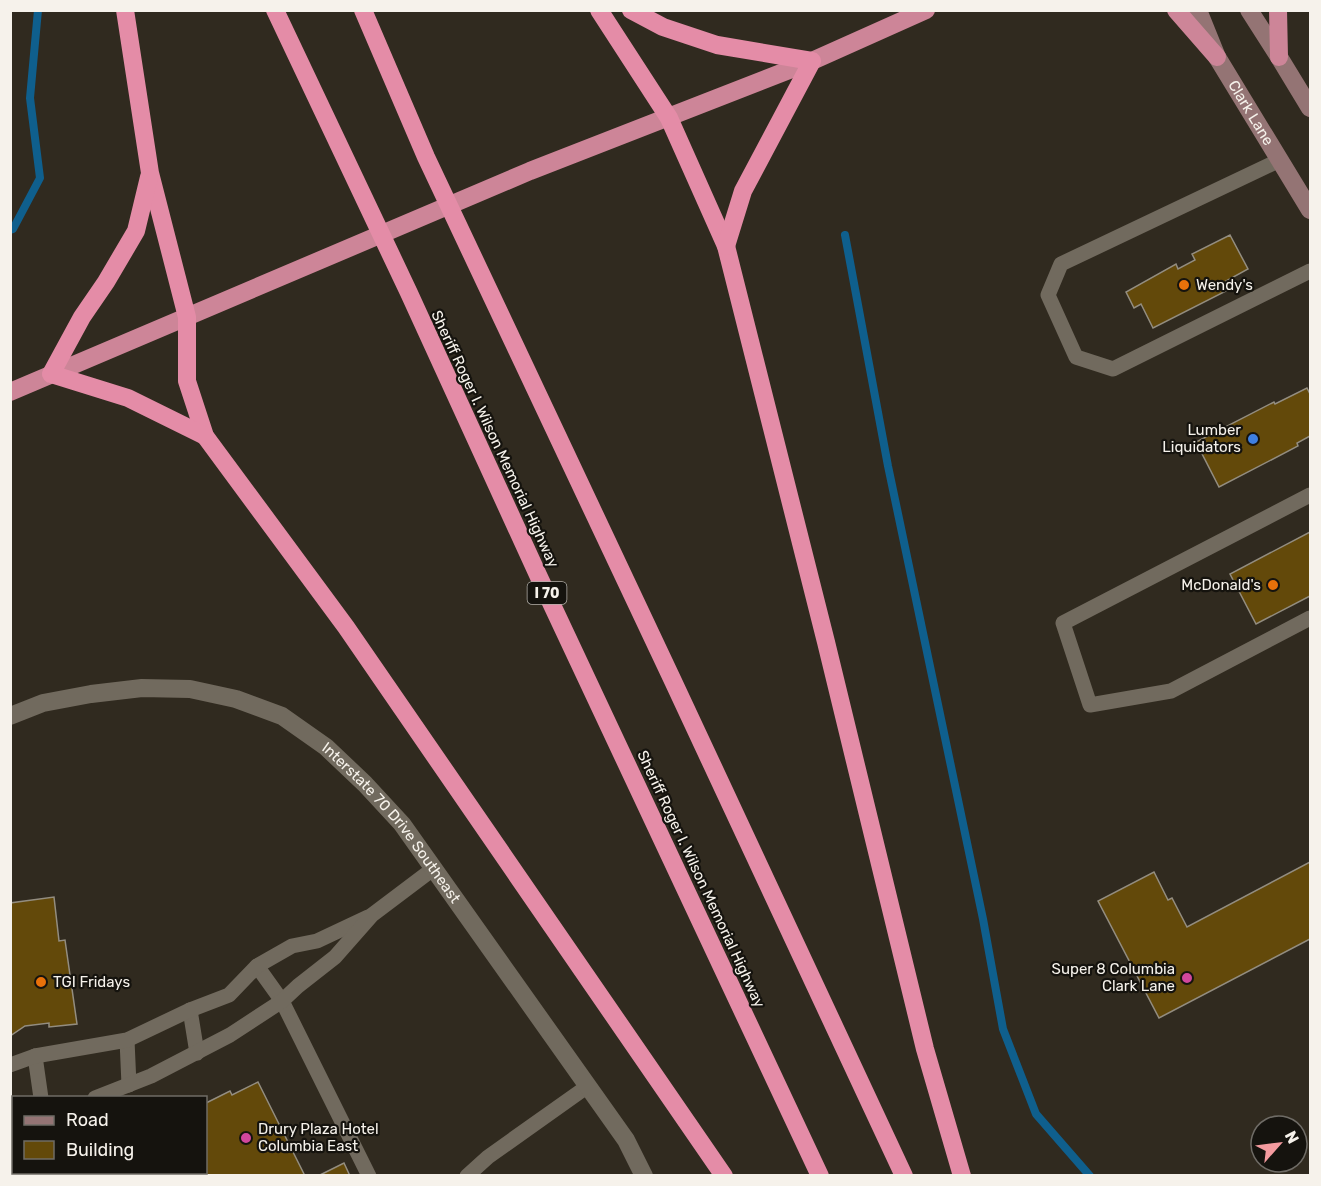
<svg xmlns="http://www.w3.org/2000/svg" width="1321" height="1186" viewBox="0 0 1321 1186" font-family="Rubik,sans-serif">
	<rect width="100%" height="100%" fill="#302a1f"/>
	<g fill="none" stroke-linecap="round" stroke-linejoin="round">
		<g stroke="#0f5f8d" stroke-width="8">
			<polyline points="10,230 13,229 40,178 30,98 38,10"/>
			<polyline points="845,235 888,466 983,919 1003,1029 1036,1114 1090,1176"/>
		</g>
	</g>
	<g fill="#63490a" stroke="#938d80" stroke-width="1.5">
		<polygon points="1230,235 1248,269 1226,281 1230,289 1153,328 1141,304 1134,308 1126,292 1176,264 1178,269 1195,260 1192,254"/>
		<polygon points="1307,388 1310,394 1310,436 1297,443 1298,446 1219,487 1196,442 1274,402 1275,404"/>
		<polygon points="1310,532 1310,596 1256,624 1230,574"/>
		<polygon points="1310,862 1310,939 1159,1018 1098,901 1154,872 1168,900 1172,898 1187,927"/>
		<polygon points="54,897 59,941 65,940 77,1024 49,1027 49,1023 25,1026 10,1036 10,903"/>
		<polygon points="258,1082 305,1176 143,1176 149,1172 206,1172 206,1103 230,1091 232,1095"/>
		<polygon points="344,1163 350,1176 318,1176"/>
	</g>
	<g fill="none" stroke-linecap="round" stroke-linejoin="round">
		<g stroke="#716a5e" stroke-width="15">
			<polyline points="1280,160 1061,264 1048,295 1076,357 1113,369 1310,271"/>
			<polyline points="1310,495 1063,623 1090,705 1171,691 1310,618"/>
			<polyline points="257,966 282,1001 369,1176"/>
			<polyline points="190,1010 197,1053"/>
			<polyline points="127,1040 129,1085"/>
			<polyline points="35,1056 41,1098"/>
			<polyline points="10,1065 35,1056 127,1040 190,1010 229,995 257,966 292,946 317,941 368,917"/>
			<polyline points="95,1098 151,1076 230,1035 282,1001 298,986 335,957 372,915 433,869"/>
			<polyline points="70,1172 72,1176"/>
			<polyline points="467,1176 488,1157 588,1086"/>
		</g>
		<path stroke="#716a5e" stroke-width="18" id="s1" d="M10,716L43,703L91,694L142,688L190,689L236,699L282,716L326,747L365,784L402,824L626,1140L644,1176"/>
		<g stroke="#947474" stroke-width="18">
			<path id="s2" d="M1198,10L1217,57L1310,210"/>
			<polyline points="1249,10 1279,57 1310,108"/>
		</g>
		<g stroke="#cd8598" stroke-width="18">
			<polyline points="1176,10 1217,57"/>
			<polyline points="1278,10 1279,57"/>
			<polyline points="10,392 530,171 812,61 926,10"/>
		</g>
		<g stroke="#e48ca7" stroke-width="18">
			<polyline points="125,10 150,173 187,317 187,381 205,436 346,627 724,1176"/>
			<polyline points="275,10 409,293 538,575 820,1176"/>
			<polyline points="363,10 426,157 673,681 904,1176"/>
			<polyline points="599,10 669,118 726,246 826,642 925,1049 962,1176"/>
			<polyline points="631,10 663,27 717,45 812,61 743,191 726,246"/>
			<polyline points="149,177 136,231 106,282 82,317 51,374 128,398 205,436"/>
		</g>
	</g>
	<g fill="#e8710a" stroke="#15130e" stroke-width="2">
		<circle cx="1184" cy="285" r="6"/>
		<circle cx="1273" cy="585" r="6"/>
		<circle cx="41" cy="982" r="6"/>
	</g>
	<circle fill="#3f7fe0" stroke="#15130e" stroke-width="2" cx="1253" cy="439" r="6"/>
	<g fill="#d1479c" stroke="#15130e" stroke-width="2">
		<circle cx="1187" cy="978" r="6"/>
		<circle cx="246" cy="1138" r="6"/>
	</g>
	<g text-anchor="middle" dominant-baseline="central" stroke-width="4.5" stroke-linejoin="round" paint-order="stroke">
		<rect fill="#15130e" stroke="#b2afa9" stroke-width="1.5" x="527.5" y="582" width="39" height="22" rx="4.5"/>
		<g font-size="14" font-weight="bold" fill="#f6f2eb">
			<text x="547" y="593">I 70</text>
		</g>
		<g font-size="15" fill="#f6f2eb" stroke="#15130e">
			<text stroke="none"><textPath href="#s2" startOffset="116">Clark Lane</textPath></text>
			<text transform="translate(495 439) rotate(65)">Sheriff Roger I. Wilson Memorial Highway</text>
			<text stroke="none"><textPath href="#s1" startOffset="434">Interstate 70 Drive Southeast</textPath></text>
			<text transform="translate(701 879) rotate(65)">Sheriff Roger I. Wilson Memorial Highway</text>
		</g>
		<g font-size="15" fill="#f6f2eb" stroke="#15130e" text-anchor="start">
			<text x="1196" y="285">Wendy's</text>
			<text x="1241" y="430" text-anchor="end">Lumber<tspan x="1241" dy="17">Liquidators</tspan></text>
			<text x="1261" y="585" text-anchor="end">McDonald's</text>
			<text x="1175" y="969" text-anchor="end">Super 8 Columbia<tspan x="1175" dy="17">Clark Lane</tspan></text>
			<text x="53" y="982">TGI Fridays</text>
			<text x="258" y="1129">Drury Plaza Hotel<tspan x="258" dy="17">Columbia East</tspan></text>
		</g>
	</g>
	<rect width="1321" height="1186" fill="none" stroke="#f6f2eb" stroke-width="24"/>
	<rect x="12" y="1096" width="195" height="78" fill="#15130e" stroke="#6f6c66" stroke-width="1.5"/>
	<rect x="24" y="1116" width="30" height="9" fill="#947474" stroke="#6f6c66" stroke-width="1.5"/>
	<text x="66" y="1126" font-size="18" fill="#f6f2eb">Road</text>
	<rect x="24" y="1141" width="30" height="18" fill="#63490a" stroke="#6f6c66" stroke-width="1.5"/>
	<text x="66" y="1156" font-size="18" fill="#f6f2eb">Building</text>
	<g transform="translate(1279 1144) rotate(62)"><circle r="28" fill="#15130e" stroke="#6f6c66" stroke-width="1.5"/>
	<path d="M0-4.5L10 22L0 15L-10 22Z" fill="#f49b9f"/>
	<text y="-9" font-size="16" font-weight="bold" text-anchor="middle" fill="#f6f2eb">N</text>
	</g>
</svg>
